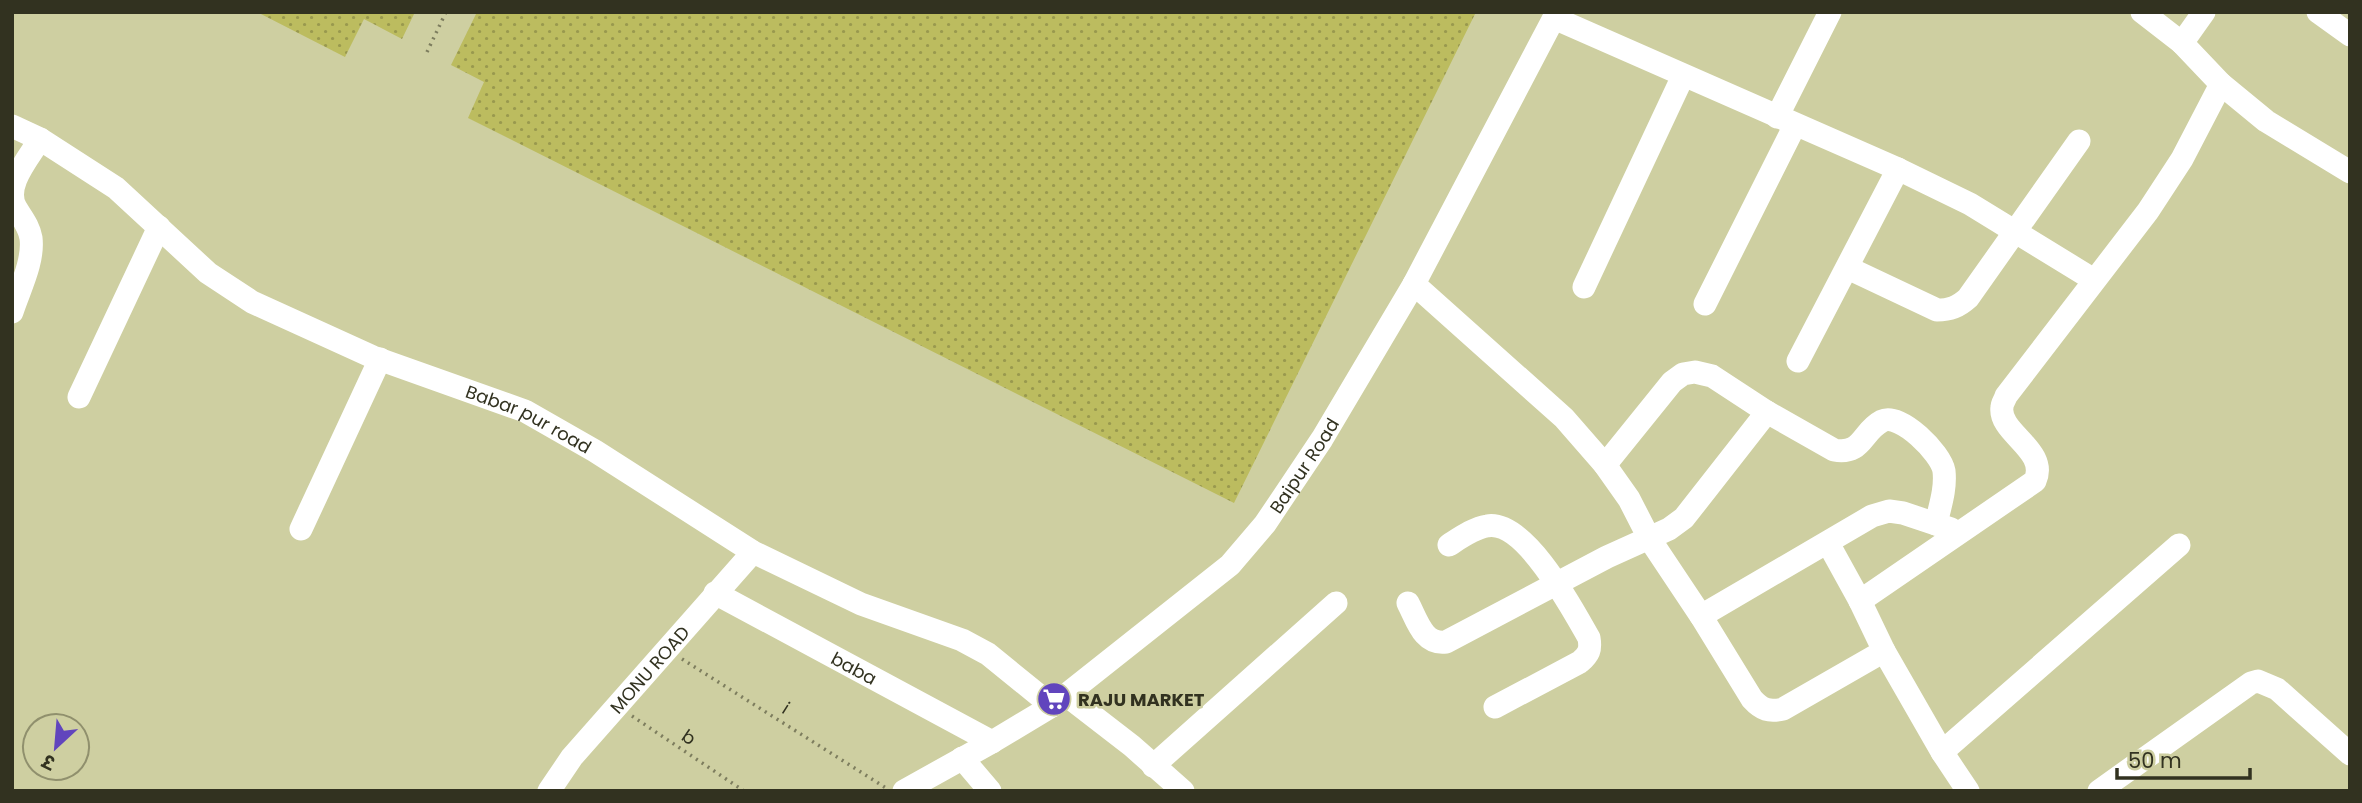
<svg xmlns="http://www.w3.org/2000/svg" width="2362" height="803" viewBox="0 0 2362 803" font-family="Poppins,'Noto Sans Devanagari',sans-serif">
	<defs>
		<pattern id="grass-dots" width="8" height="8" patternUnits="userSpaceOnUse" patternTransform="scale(1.75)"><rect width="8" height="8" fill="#bcbc5f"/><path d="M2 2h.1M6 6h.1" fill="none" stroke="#99994e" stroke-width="1.8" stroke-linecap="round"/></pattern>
	</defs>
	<rect width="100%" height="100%" fill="#cecfa1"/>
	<g fill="url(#grass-dots)">
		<polygon points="257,12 415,12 402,39 364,19 345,57"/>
		<polygon points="477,12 1476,12 1234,503 468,118 484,82 451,65"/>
	</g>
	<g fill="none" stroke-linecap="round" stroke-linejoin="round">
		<g stroke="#7d7d5e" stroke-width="3.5" stroke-dasharray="2 5" stroke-linecap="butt">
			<polyline points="427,52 446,12"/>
			<polyline points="682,659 886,788"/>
			<polyline points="632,716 744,791"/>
		</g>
		<g stroke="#fff" stroke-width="23">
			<polyline points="2142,12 2182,43 2221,84 2266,121 2350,172"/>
			<polyline points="2318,12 2350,35"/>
			<polyline points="1554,18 1898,169 1970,204 2094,280"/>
			<polyline points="2182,43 2204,12"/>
			<polyline points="1777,117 1830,12"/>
			<path id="s1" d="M12,126L40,139L116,188L208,273L252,302L373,357L525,411L595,451L753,552L861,604L962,640L988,654L1052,706"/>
			<path d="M1848,268L1937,310C1950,310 1958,307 1968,298L2079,141"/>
			<path d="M1414,284L1564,418L1605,465L1629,499L1649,538L1701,616L1752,699C1762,710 1769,712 1783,709L1884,651"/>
			<polyline points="1584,287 1683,76"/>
			<polyline points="1705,304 1795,125"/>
			<path d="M12,312C19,290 34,262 31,238C29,226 22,218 16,208C3,186 29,158 40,139"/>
			<polyline points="1798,361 1898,169"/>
			<polyline points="79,397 159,227"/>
			<path d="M1605,465L1672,382L1683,374L1695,372L1712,376L1767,412L1834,450C1863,455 1861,432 1882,421C1900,412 1941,453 1944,471C1946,489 1940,506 1936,524"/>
			<polyline points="301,529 380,359"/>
			<polyline points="1828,543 1860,601 1884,651 1942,752 1968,791"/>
			<path d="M1449,545C1460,538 1474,528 1487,526C1525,519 1573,610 1589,638C1591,650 1589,654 1580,662L1495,707"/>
			<path id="s2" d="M715,593L992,742"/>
			<path d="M1860,601L2035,481C2049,450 1998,433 2002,407C2002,403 2005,400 2006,396L2148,211L2182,159L2221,84"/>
			<path d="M1408,603C1417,620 1423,645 1446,642L1607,557L1669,529L1684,518L1767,412"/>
			<polyline points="1701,616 1872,516 1889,511 1903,513 1951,529"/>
			<polyline points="1066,695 1132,746 1183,791"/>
			<polyline points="1942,752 2179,545"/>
			<polyline points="962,758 990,791"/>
			<polyline points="1153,766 1336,603"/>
			<path id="s3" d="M549,791L572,757L753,552"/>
			<path id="s4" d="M904,791L992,742L1052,706L1230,565L1265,524L1322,439L1414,284L1557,12"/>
			<polyline points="2099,791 2251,683 2258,681 2277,689 2350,754"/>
		</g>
	</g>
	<defs>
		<g id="supermarket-disc" transform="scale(1.75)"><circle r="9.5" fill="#6145bd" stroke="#cecfa1"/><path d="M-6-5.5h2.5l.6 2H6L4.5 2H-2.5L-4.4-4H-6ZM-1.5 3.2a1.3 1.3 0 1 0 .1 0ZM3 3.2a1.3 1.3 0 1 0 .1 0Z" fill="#fff"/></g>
	</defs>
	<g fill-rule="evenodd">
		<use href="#supermarket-disc" x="1054" y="699"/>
	</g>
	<g text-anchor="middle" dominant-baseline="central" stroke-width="5" stroke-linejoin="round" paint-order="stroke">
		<g font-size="18" fill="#323220" stroke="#cecfa1">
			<text stroke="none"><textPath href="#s1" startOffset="600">Babar pur road</textPath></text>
			<text stroke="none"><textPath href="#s4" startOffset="522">Baipur Road</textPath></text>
			<text stroke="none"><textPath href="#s2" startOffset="158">baba</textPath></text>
			<text stroke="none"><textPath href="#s3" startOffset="158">MONU ROAD</textPath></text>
			<text transform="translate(786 708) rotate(32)">i</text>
			<text transform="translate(689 737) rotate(34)">b</text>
		</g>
		<g font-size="18" font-weight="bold" fill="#323220" stroke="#cecfa1" text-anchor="start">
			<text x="1078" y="699">RAJU MARKET</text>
		</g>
	</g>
	<rect width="2362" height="803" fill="none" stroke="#323220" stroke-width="28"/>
	<g transform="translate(56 747) rotate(206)"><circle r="33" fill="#cecfa1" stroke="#90906d" stroke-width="2"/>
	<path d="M0-5L12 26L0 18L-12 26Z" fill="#6145bd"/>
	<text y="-10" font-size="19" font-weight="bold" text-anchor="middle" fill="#323220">उ</text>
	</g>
	<path d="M2117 768v10h133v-10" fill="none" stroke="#323220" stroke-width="3.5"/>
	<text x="2128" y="768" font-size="21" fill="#323220" stroke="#cecfa1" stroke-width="5" paint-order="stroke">50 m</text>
</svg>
